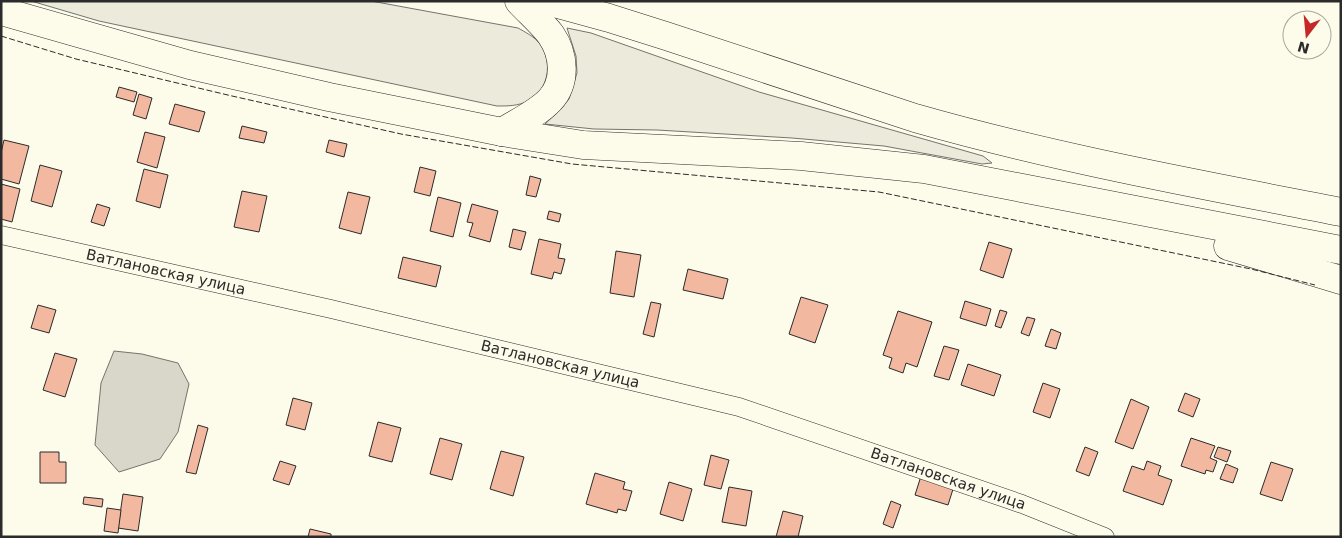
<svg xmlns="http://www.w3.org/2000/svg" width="1342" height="538" viewBox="0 0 1342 538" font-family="'DejaVu Sans',sans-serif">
	<rect width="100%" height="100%" fill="#fdfbea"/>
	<g fill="#ecebdb" stroke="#74746e">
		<path d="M31,1H371L518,28C525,32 535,37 540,44C553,62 549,90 528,101C518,106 508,106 497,106L99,21Z"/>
		<polygon points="567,28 591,33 759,92 983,156 992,163 982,164 884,146 792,138 657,130 594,129 545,124 560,110 569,99 577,73 576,56"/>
	</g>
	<polygon fill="#d8d7c9" stroke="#74746e" points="114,351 142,354 178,363 189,384 178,432 160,459 119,472 95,445 101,383"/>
	<g fill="#f2b8a0" stroke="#2b2b2b">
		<polygon points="119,87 137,92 134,102 116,97"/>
		<polygon points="139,94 152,98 146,119 133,115"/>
		<polygon points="175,104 205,112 199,132 169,124"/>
		<polygon points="242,126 267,132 264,143 239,138"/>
		<polygon points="145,132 165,137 157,168 137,162"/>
		<polygon points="4,140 29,146 19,184 1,179 1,153"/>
		<polygon points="329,140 347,144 344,157 326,152"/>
		<polygon points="40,165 62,171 52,207 31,201"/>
		<polygon points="420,167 436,171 430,196 414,192"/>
		<polygon points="144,169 168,175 160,208 136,201"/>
		<polygon points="530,176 541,179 536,197 526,195"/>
		<polygon points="1,184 20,189 12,222 1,219"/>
		<polygon points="242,191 267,196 259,232 234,227"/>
		<polygon points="348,192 370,197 361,234 339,228"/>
		<polygon points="438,197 461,203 453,237 430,231"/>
		<polygon points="97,204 110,208 104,226 91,222"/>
		<polygon points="472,204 498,211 490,242 469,236 473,223 467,222"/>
		<polygon points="549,211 561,214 559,222 547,219"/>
		<polygon points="513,229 526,232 521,250 509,247"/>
		<polygon points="539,239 561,244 558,258 565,259 561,274 554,272 552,279 531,274"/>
		<polygon points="989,242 1012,249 1003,278 980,270"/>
		<polygon points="616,251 641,255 634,297 610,293"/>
		<polygon points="403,257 441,266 436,287 398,278"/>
		<polygon points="688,269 728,279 723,299 683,290"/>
		<polygon points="801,297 828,305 815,343 789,334"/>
		<polygon points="965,301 991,309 986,326 960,318"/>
		<polygon points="651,302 661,304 654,337 643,334"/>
		<polygon points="38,305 56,310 49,333 31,328"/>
		<polygon points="1000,310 1007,312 1001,328 995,326"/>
		<polygon points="898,311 932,322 917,367 906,363 903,373 889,368 892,358 883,355"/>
		<polygon points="1027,317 1035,319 1029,336 1021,333"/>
		<polygon points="1051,329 1061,333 1056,349 1045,346"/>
		<polygon points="944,346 959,350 949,380 934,376"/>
		<polygon points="55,353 77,359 65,397 43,390"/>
		<polygon points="968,364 1001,375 994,396 961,385"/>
		<polygon points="1043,383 1060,389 1050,418 1033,412"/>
		<polygon points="1185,393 1200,399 1193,417 1178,411"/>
		<polygon points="293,398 312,403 305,430 286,425"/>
		<polygon points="1131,399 1149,407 1133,449 1115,442"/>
		<polygon points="378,422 401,428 392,462 369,456"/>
		<polygon points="198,425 208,428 196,474 186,472"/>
		<polygon points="440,438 462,444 452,480 430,474"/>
		<polygon points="1191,438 1215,446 1210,458 1217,461 1213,472 1206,470 1205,474 1181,466"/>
		<polygon points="1085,447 1098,452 1089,476 1076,471"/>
		<polygon points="1218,447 1231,451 1227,462 1214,457"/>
		<polygon points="501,451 524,457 513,496 490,489"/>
		<polygon points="40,452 59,452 59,462 66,462 66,483 40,483"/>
		<polygon points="711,455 729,460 721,489 704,485"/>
		<polygon points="280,461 296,466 289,485 273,480"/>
		<polygon points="1147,461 1161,466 1158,475 1172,480 1163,505 1123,491 1132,466 1144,470"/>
		<polygon points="1271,462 1293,469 1282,501 1260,494"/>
		<polygon points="1226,464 1238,469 1233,483 1220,479"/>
		<polygon points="595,473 625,482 623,489 632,491 626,511 618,509 617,513 586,504"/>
		<polygon points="921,476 954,486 948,505 915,495"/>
		<polygon points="669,482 692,489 683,521 660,514"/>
		<polygon points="729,487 752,491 746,526 722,522"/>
		<polygon points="123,494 143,497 138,531 118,528"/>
		<polygon points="84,497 103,499 102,507 83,504"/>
		<polygon points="891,501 901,505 893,528 883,524"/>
		<polygon points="107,508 121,510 118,533 104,531"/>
		<polygon points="783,511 803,516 798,537 776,537"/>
		<polygon points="310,529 331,534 331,537 308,537"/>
	</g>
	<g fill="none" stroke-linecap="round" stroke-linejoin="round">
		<g stroke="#2b2b2b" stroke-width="19">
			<g id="street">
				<path id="s1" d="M1,235L331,309L739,407L1022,504L1105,537"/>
			</g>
		</g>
		<g stroke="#2b2b2b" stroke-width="29">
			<g id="primary">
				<path d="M547,1L609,18L666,36L915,118C1055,158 1198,184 1341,212"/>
				<polyline points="1,11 190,65 329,97 502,132 583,145 801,156 924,169 1341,250"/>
				<path d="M502,132C518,122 538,113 550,100C567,82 564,54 551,35C542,23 529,12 519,1"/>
				<polyline points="1228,246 1341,280"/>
			</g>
		</g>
		<use href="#street" stroke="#fdfbea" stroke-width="18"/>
		<use href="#primary" stroke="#fdfbea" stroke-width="28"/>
		<polyline stroke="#2b2b2b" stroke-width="1" stroke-dasharray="6 2.5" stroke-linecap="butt" points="1,36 76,59 232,96 401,134 572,164 879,192 1251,269 1315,285"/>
	</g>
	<g text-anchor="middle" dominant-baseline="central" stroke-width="4" stroke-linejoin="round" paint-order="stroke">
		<g font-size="15" fill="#2b2b2b" stroke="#fdfbea">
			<text stroke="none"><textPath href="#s1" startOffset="169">Ватлановская улица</textPath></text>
			<text stroke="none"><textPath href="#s1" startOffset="574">Ватлановская улица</textPath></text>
			<text stroke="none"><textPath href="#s1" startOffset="979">Ватлановская улица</textPath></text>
		</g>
	</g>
	<rect width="1342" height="538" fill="none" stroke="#2b2b2b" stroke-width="5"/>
	<g transform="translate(1307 35) rotate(196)"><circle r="24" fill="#fdfbea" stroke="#a9a89e"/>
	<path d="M0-4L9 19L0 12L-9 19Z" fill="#c62828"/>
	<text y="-8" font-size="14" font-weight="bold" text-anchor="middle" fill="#2b2b2b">N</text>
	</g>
</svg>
